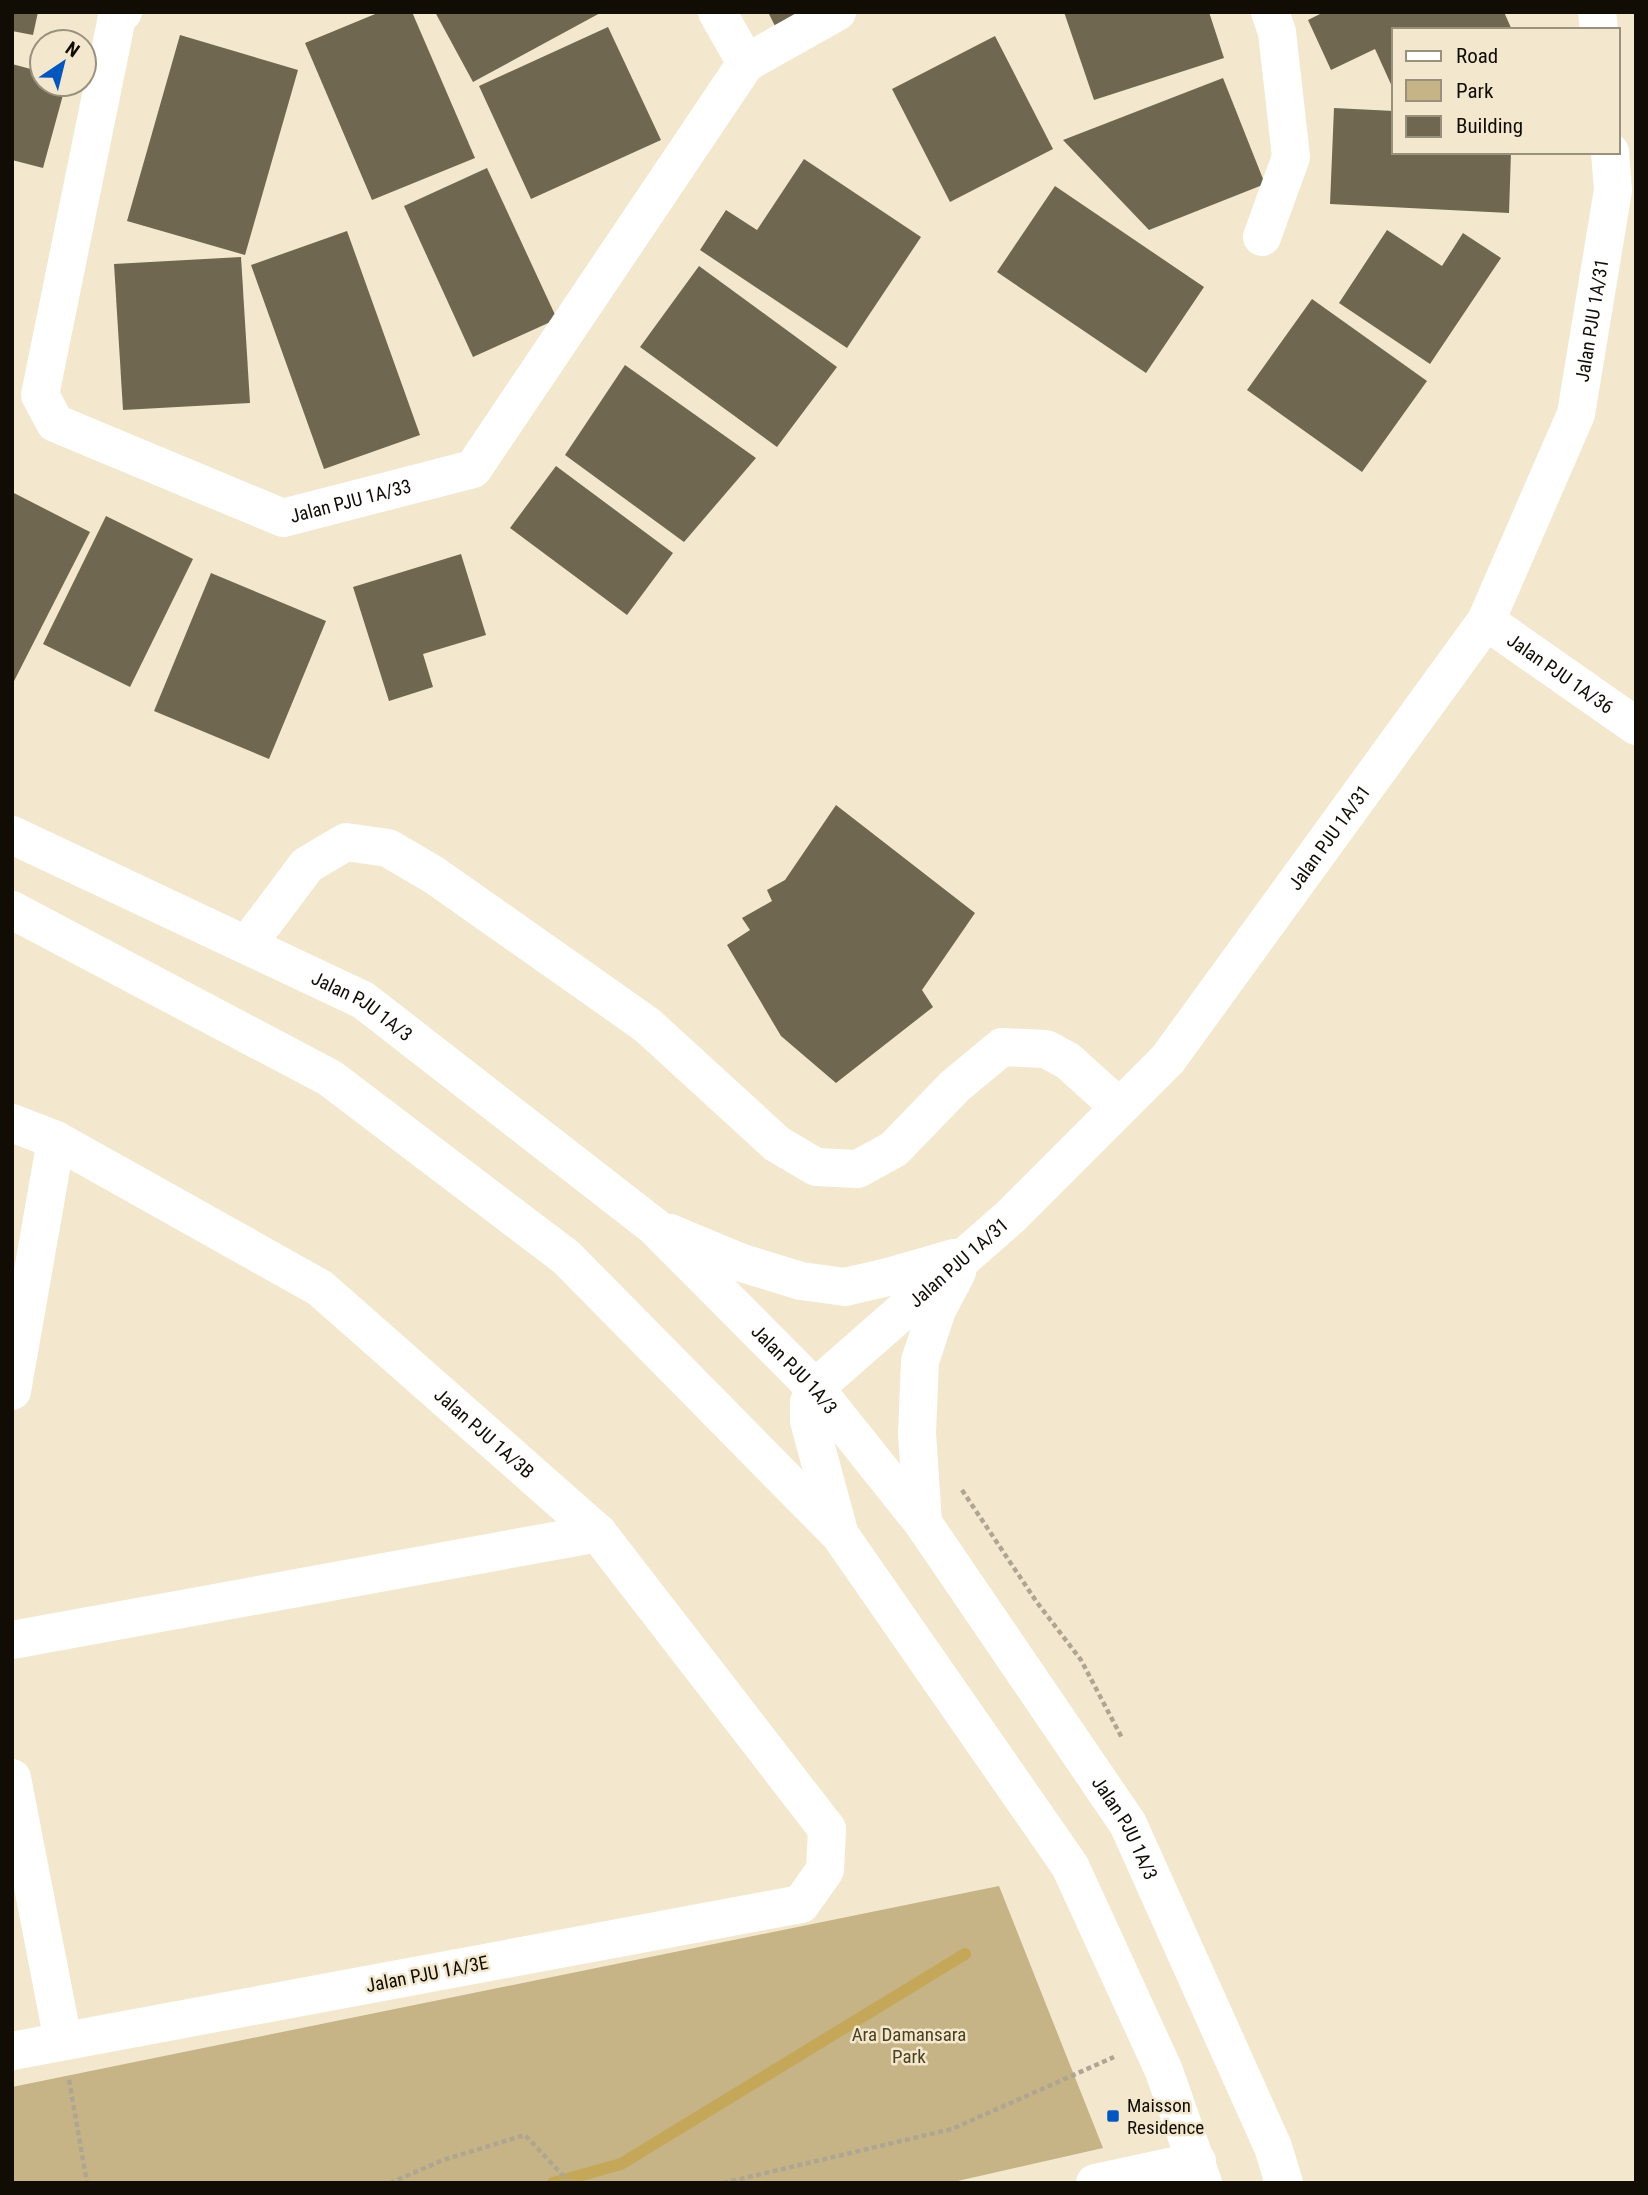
<svg xmlns="http://www.w3.org/2000/svg" width="1648" height="2195" viewBox="0 0 1648 2195" font-family="'Roboto Condensed',sans-serif">
	<rect width="100%" height="100%" fill="#f3e8ce"/>
	<polygon fill="#c6b487" points="999,1886 1103,2148 949,2183 12,2183 12,2087"/>
	<g fill="none" stroke-linecap="round" stroke-linejoin="round">
		<polyline stroke="#c5a759" stroke-width="12" points="553,2183 621,2164 965,1954"/>
	</g>
	<g fill="#706750">
		<polygon points="12,12 38,12 33,35 12,31"/>
		<polygon points="380,12 412,12 475,158 372,200 305,43"/>
		<polygon points="435,12 602,12 473,82"/>
		<polygon points="768,12 802,12 775,26"/>
		<polygon points="1064,12 1209,12 1224,58 1094,100"/>
		<polygon points="1324,12 1504,12 1512,30 1394,30 1394,91 1375,49 1331,70 1308,20"/>
		<polygon points="608,27 661,140 531,199 479,86"/>
		<polygon points="180,35 298,70 245,255 127,221"/>
		<polygon points="995,36 1053,149 950,202 892,89"/>
		<polygon points="12,64 42,72 42,84 66,84 43,168 12,160"/>
		<polygon points="1223,78 1265,184 1149,230 1063,140"/>
		<polygon points="1334,108 1394,111 1394,152 1511,152 1509,213 1330,204"/>
		<polygon points="804,159 921,237 847,348 700,250 726,210 757,230"/>
		<polygon points="487,168 557,319 473,357 404,206"/>
		<polygon points="1055,186 1204,287 1146,373 997,272"/>
		<polygon points="1387,230 1442,266 1463,233 1501,258 1430,364 1339,303"/>
		<polygon points="347,231 420,435 324,469 251,265"/>
		<polygon points="241,257 250,403 123,410 114,264"/>
		<polygon points="699,266 837,367 777,447 640,347"/>
		<polygon points="1312,299 1427,381 1362,472 1247,390"/>
		<polygon points="625,365 756,458 684,542 565,455"/>
		<polygon points="556,466 673,553 627,615 510,528"/>
		<polygon points="12,492 90,532 12,685"/>
		<polygon points="106,516 193,559 130,687 43,644"/>
		<polygon points="461,554 486,635 423,654 433,687 389,701 353,587"/>
		<polygon points="211,573 326,621 269,759 154,711"/>
		<polygon points="836,805 975,913 922,990 933,1007 836,1083 781,1036 727,945 750,930 742,918 772,901 767,890 785,880"/>
	</g>
	<g fill="none" stroke-linecap="round" stroke-linejoin="round">
		<g stroke="#afa691" stroke-width="4.5" stroke-dasharray="5 3.5" stroke-linecap="butt">
			<polyline points="962,1490 1036,1601 1081,1660 1122,1738"/>
			<polyline points="69,2080 87,2183"/>
			<polyline points="390,2183 443,2160 525,2135 570,2183"/>
			<polyline points="723,2183 952,2129 1114,2057"/>
		</g>
		<g stroke="#fff" stroke-width="38">
			<path id="s1" d="M123,12L117,17L40,395L55,423L283,518L473,469L746,63L837,12"/>
			<polyline points="717,12 746,63"/>
			<polyline points="1597,12 1599,30"/>
			<polyline points="1262,237 1291,157 1277,32 1270,12"/>
			<path id="s2" d="M1486,621L1636,726"/>
			<path id="s3" d="M12,835L363,1000L655,1227L815,1388L923,1523L1128,1824L1273,2147L1284,2183"/>
			<polyline points="12,910 330,1078 567,1258 840,1535 1070,1866 1164,2071 1203,2183"/>
			<polyline points="247,945 307,865 346,842 388,848 434,875 647,1025 777,1144 816,1167 858,1169 894,1149 955,1086 1002,1047 1046,1049 1068,1061 1119,1107"/>
			<path id="s4" d="M12,1123L56,1140L320,1288L598,1533L827,1829L825,1870L801,1904L12,2051"/>
			<polyline points="670,1233 742,1263 801,1281 845,1287 888,1277 954,1258"/>
			<polyline points="12,1391 56,1140"/>
			<polyline points="923,1523 917,1433 920,1361 937,1310 957,1272"/>
			<path id="s5" d="M839,1532L809,1421V1402L815,1388L1010,1217L1168,1059L1486,621L1576,414L1613,190L1610,152"/>
			<polyline points="12,1640 598,1533"/>
			<polyline points="12,1778 63,2041"/>
			<polyline points="1095,2183 1197,2161"/>
		</g>
	</g>
	<rect fill="#0256c0" stroke="#f3e8ce" stroke-width="2.5" x="1106" y="2109" width="14" height="14" rx="3.5"/>
	<g text-anchor="middle" dominant-baseline="central" stroke-width="5" stroke-linejoin="round" paint-order="stroke">
		<g font-size="19" fill="#110d05" stroke="#f3e8ce">
			<text stroke="none"><textPath href="#s5" startOffset="1494">Jalan PJU 1A/31</textPath></text>
			<text stroke="none"><textPath href="#s1" startOffset="742">Jalan PJU 1A/33</textPath></text>
			<text stroke="none"><textPath href="#s2" startOffset="91">Jalan PJU 1A/36</textPath></text>
			<text stroke="none"><textPath href="#s5" startOffset="906">Jalan PJU 1A/31</textPath></text>
			<text stroke="none"><textPath href="#s3" startOffset="390">Jalan PJU 1A/3</textPath></text>
			<text stroke="none"><textPath href="#s5" startOffset="340">Jalan PJU 1A/31</textPath></text>
			<text stroke="none"><textPath href="#s3" startOffset="957">Jalan PJU 1A/3</textPath></text>
			<text stroke="none"><textPath href="#s4" startOffset="569">Jalan PJU 1A/3B</textPath></text>
			<text stroke="none"><textPath href="#s3" startOffset="1524">Jalan PJU 1A/3</textPath></text>
			<text transform="translate(427 1974) rotate(-11)">Jalan PJU 1A/3E</text>
		</g>
		<g font-size="19" fill="#4d401e" stroke="#f3e8ce">
			<text x="909" y="2034">Ara Damansara<tspan x="909" dy="22">Park</tspan></text>
		</g>
		<g font-size="19" fill="#110d05" stroke="#f3e8ce" text-anchor="start">
			<text x="1127" y="2105">Maisson<tspan x="1127" dy="22">Residence</tspan></text>
		</g>
	</g>
	<rect width="1648" height="2195" fill="none" stroke="#110d05" stroke-width="28"/>
	<rect x="1392" y="28" width="228" height="126" fill="#f3e8ce" stroke="#99907e" stroke-width="2"/>
	<rect x="1406" y="51" width="35" height="10" fill="#ffffff" stroke="#99907e" stroke-width="2"/>
	<text x="1456" y="63" font-size="21" fill="#110d05">Road</text>
	<rect x="1406" y="80" width="35" height="21" fill="#c6b487" stroke="#99907e" stroke-width="2"/>
	<text x="1456" y="98" font-size="21" fill="#110d05">Park</text>
	<rect x="1406" y="116" width="35" height="21" fill="#706750" stroke="#99907e" stroke-width="2"/>
	<text x="1456" y="133" font-size="21" fill="#110d05">Building</text>
	<g transform="translate(63 63) rotate(35)"><circle r="33" fill="#f3e8ce" stroke="#99907e" stroke-width="2"/>
	<path d="M0-5L12 26L0 18L-12 26Z" fill="#0256c0"/>
	<text y="-10" font-size="19" font-weight="bold" text-anchor="middle" fill="#110d05">N</text>
	</g>
</svg>
